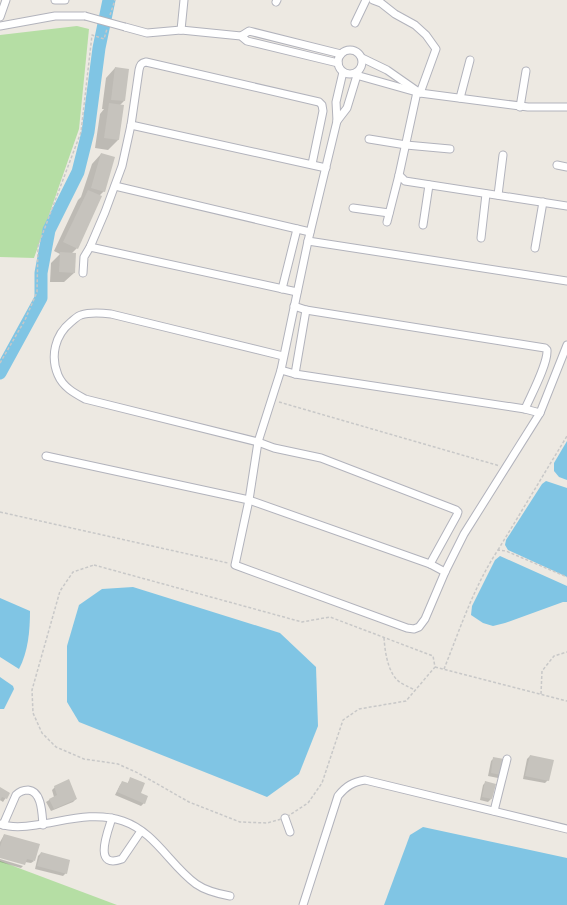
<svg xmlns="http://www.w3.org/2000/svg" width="567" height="905" viewBox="0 0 567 905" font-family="Karla,sans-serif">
	<rect width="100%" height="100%" fill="#ede9e2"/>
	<g fill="#b5dea4">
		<polygon points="77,26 89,29 79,129 34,258 0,257 0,35"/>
		<polygon points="0,861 117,905 0,905"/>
	</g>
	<g fill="#80c5e4">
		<polygon points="567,441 567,480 559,477 554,471 554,463"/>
		<polygon points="546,481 567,488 567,577 508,550 505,545 506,540 542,484"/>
		<polygon points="500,556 567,586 567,602 563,602 505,623 493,626 483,623 471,615 472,606 495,560"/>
		<polygon points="133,587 280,633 316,667 318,726 299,774 267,797 79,722 67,702 67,646 79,605 102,589"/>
		<path d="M0,598L30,611C30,631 28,652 19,669L0,657Z"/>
		<polygon points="0,677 13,686 14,689 4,709 0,709"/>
		<polygon points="423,827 567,858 567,905 384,905 410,835"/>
	</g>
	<g fill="#0003">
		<polygon points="115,68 128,70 124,101 119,106 123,106 118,140 108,150 95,148 100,114 104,109 102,109 106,78"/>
		<polygon points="101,154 104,191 99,196 77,248 71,254 74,273 64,282 50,282 51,263 60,254 54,251 78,200 81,197 92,164"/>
		<polygon points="530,756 548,780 545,783 523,779 527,759"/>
		<polygon points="494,758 501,775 498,778 488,776 491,761"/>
		<polygon points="131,778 144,803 141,806 115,795 120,785 123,782 127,784"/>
		<polygon points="486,782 491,799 488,802 480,800 483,785"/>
		<polygon points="55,787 76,799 73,802 51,811 46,802 54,797 52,790"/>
		<polygon points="0,789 9,793 3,802 0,800"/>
		<polygon points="4,835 34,861 31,863 25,862 24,865 24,864 0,857 0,842"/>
		<polygon points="41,853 66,873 63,876 35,869 38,856"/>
		<polygon points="0,859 23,866 21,868 0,862"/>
	</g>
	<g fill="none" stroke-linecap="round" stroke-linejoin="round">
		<polyline stroke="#80c5e4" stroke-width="13" points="0,373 41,298 41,273 49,230 78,172 88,132 99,48 109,0"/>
	</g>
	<g fill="#c6c3bd">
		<polygon points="115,67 129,69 125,101 111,100"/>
		<polygon points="109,103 124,105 119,140 104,138"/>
		<polygon points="101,153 115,157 105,192 91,188"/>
		<polygon points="88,190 102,196 78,249 63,242"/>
		<polygon points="60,252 76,253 75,273 59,272"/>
		<polygon points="530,755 554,760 549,781 525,776"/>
		<polygon points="493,757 504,759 501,775 491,773"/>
		<polygon points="130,777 145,783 141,793 148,796 145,804 117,792 122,781 128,783"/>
		<polygon points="69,779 77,799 54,809 49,799 57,795 54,786"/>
		<polygon points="485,781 496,784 492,799 482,797"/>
		<polygon points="0,787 10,793 7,799 2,797 0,801"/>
		<polygon points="4,834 40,844 35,861 27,859 25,865 0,858 0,847"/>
		<polygon points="41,852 70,860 67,874 37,866"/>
	</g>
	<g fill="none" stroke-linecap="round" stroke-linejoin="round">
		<g stroke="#b2b3bc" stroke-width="9">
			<g id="minor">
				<polyline points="55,0 65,0"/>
				<polyline points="276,2 277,0"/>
				<polyline points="0,17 6,0"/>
				<polyline points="355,23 366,0"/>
				<polyline points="0,26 55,16 85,16"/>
				<polyline points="125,27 147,33 181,30 241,36 247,41 338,63"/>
				<polyline points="181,30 184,0"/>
				<polyline points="241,36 249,31 341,54"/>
				<circle cx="350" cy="62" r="12"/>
				<polyline points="362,58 387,70 420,93 436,49 426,35 415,25 395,14 381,3 373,0"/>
				<polyline points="343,72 336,102 337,121 308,241 281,370 258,442 249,500 235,565 407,628 414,629 419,627 425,619 445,572 464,534 540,413 567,345"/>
				<polyline points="356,75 420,93 528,107 567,107"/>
				<polyline points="417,92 399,175 405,181 567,206"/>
				<polyline points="460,98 470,60"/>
				<polyline points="520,107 526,71"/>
				<polyline points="337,121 347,108 358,72"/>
				<polyline points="131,125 326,168"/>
				<polyline points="369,139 406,145 450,149"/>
				<polyline points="557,165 567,167"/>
				<polyline points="115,186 310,232"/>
				<polyline points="498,195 503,155"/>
				<polyline points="353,208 389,213"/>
				<polyline points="387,222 399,175"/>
				<polyline points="423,225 429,185"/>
				<polyline points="481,238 486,194"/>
				<polyline points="308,241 567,281"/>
				<polyline points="90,247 297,292"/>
				<polyline points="535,248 543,202"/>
				<path d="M83,273L84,257L90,247L105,212L122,166L131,125L139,70C140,65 141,63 146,62L319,102L322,105L323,111L312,164"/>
				<polyline points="282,289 297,229"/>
				<path d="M294,306L306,310L545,348L547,350C548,364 531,395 525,409"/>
				<path d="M283,356L111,314C102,313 90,312 81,315C77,316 74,320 71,322C55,335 50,356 58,375C63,387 74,393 85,399L258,442L274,448L321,458L456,510L458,512L457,515L430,564"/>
				<polyline points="281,370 295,374 525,409 540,413"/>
				<polyline points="295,374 306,310"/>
				<polyline points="46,456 249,500 430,564 445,572"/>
				<polyline points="494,811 507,759"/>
				<path d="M112,818C108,831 92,870 122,859L141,831"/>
				<polyline points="285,818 290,832"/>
				<path d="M0,824C11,828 24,827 36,825C65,821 94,811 123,821C155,832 170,865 196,884C206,891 219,894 230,896"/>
				<path d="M3,825L16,795C20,791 23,790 28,790C42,791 42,814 43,825"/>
				<path d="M303,905L338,796C346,786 353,782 365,780L567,829"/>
			</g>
		</g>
		<g stroke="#c8c8c8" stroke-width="1.5" stroke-dasharray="3 2" stroke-linecap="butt">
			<polyline points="110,15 115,0"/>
			<polyline points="0,363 25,320 37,292 38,246 81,132 92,35 104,39 107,29"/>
			<polyline points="279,402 500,466"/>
			<polyline points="0,512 228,563"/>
			<polyline points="498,550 567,436"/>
			<polygon points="94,565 302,622 330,617 433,656 435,667 406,701 359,709 343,720 322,783 308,803 285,818 267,823 240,822 189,802 138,773 118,764 84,759 56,747 42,733 33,713 32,690 60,591 73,572"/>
			<path d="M384,638C385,652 388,675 401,683C406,686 411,688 415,690"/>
			<polyline points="435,667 567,701"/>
			<path d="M444,669C460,629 474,586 498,550L506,551L567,577"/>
			<polyline points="541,694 542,671 554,656 567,652"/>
		</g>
		<use href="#minor" stroke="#fff" stroke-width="7"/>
		<g stroke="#b2b3bc" stroke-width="9" stroke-linecap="butt">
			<polyline id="minor-bridge" points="85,16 125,27"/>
		</g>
		<use href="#minor-bridge" stroke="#fff" stroke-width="7"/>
	</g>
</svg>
